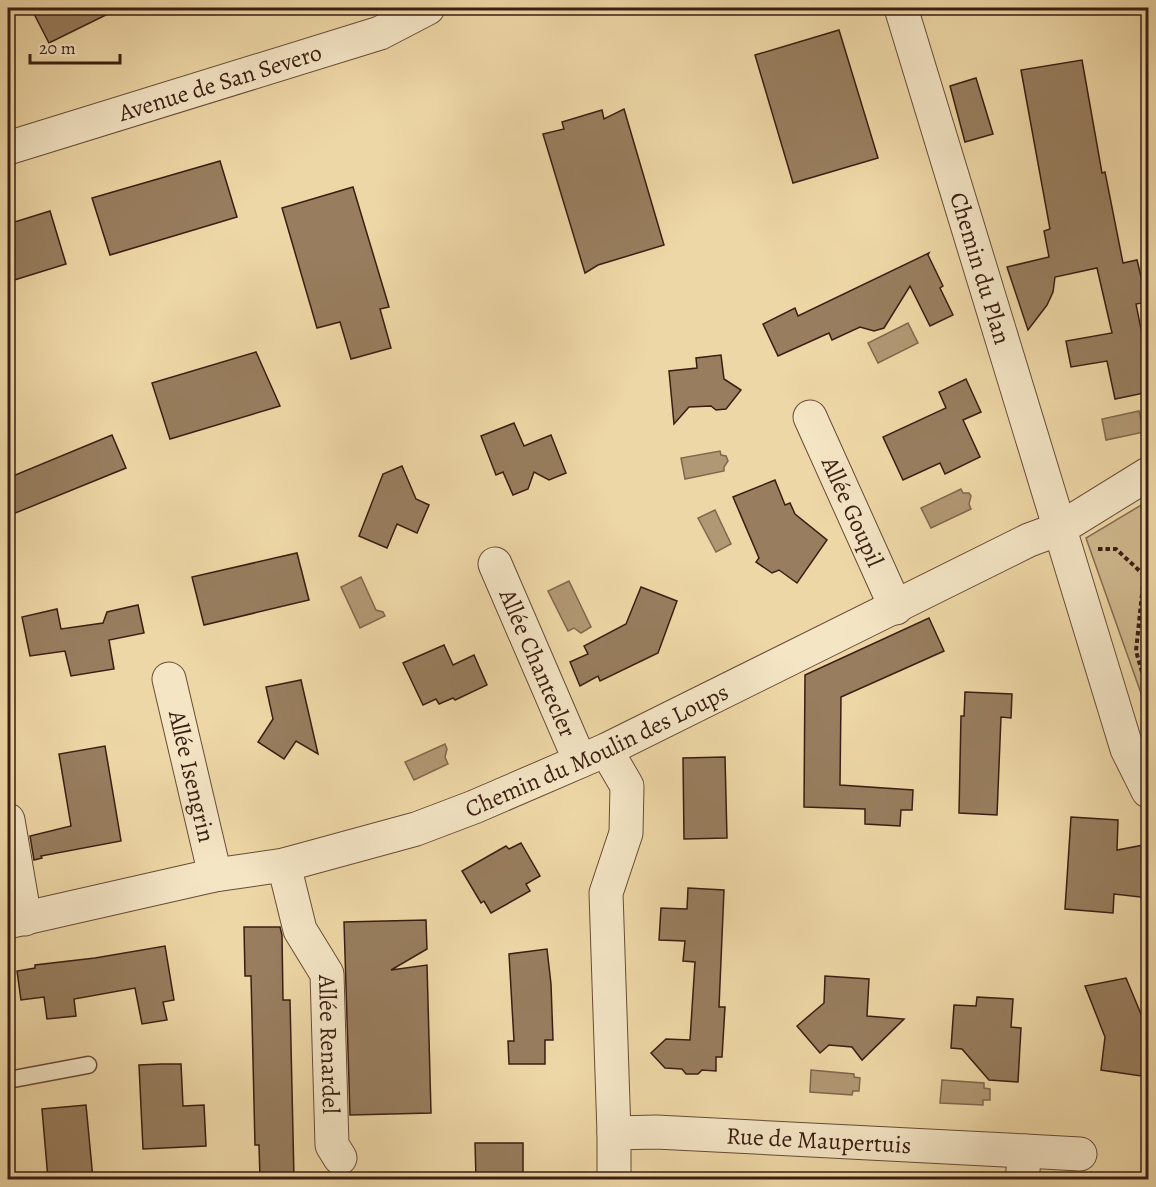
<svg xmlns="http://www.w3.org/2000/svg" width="1156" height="1187" viewBox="0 0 1156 1187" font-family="Alegreya,serif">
	<rect width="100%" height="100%" fill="#eed7a6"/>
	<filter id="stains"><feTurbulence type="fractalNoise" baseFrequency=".00333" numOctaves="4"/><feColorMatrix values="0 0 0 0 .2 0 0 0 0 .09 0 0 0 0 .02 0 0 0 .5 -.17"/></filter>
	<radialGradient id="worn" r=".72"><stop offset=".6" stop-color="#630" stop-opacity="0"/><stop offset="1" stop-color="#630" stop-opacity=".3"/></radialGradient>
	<polygon fill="#cfb88d" stroke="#846b50" stroke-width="1.5" points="1148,501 1148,713 1086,538"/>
	<g fill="#b19874" stroke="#81674d" stroke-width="1.5">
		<polygon points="908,323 918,343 878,363 868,343"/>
		<polygon points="1139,411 1144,432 1106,440 1102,419"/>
		<polygon points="720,451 721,455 726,456 728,461 724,467 724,471 685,479 681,458"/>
		<polygon points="961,489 963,493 969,493 971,496 969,504 971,509 931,528 921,508"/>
		<polygon points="715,510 731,544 716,552 698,518"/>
		<polygon points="361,577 376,610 383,612 385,616 360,628 341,587"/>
		<polygon points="569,581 591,627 581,633 574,628 568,631 548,591"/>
		<polygon points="445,744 447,749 445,757 448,764 414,780 405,762"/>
		<polygon points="811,1070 854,1074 854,1077 860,1078 859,1091 853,1091 852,1095 810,1092"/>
		<polygon points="942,1080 984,1083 984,1088 990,1089 990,1100 983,1100 983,1105 940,1103"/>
	</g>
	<g fill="#987e5f" stroke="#3a1e12" stroke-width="1.5">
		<polygon points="31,8 120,8 49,43"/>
		<polygon points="839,30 878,158 793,183 755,55"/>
		<polygon points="1082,60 1102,173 1105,172 1123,263 1137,260 1147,302 1136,304 1149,369 1149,392 1115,399 1107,361 1071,367 1066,341 1112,333 1097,268 1055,277 1053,292 1047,305 1028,330 1007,267 1049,257 1044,231 1050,229 1021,70"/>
		<polygon points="976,78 993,134 965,142 950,86"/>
		<polygon points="624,109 664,245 598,265 585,273 543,134 564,129 562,122 602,110 604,119"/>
		<polygon points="220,161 237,217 110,255 92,198"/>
		<polygon points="353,187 389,307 380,309 391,348 351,359 340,322 317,328 282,208"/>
		<polygon points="50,211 66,264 8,282 8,224"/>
		<polygon points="929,253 928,255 943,286 940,288 953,315 930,326 910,286 884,328 874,331 860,327 832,340 829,333 778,356 763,324 795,308 798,316"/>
		<polygon points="256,352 280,406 170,439 152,383"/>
		<polygon points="721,355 724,379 741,390 726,409 716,410 711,406 689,407 674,424 669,371 697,368 696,358"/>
		<polygon points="966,379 981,412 963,420 980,457 945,474 940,463 903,480 883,437 946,408 939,392"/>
		<polygon points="514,423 524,446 551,435 566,473 549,480 534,472 528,489 513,495 503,472 496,475 481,436"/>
		<polygon points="112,435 126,468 8,516 8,478"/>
		<polygon points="402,466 416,499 429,505 417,533 397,524 387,548 359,536 383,474"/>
		<polygon points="775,480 785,505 790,503 795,514 827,540 797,583 779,570 772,573 756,562 759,558 733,497"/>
		<polygon points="297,553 309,600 204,625 192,577"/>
		<polygon points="641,587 677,601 658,653 600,681 598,676 580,686 570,662 588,654 584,646 626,624"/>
		<polygon points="138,605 144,633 109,640 114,669 71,676 65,651 30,656 22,617 57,609 61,629 103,623 107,612"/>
		<polygon points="929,618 944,651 841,697 840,785 913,790 912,810 901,810 900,826 865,824 865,809 804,807 805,675"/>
		<polygon points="444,645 453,665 474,655 487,685 455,700 453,698 439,704 436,699 423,705 403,663"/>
		<polygon points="301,680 318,754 296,741 284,759 258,742 273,719 266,687"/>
		<polygon points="965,692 1012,694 1011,718 1001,717 997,815 959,813 961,716 964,716"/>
		<polygon points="105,746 121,841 41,856 42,858 34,860 30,836 71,826 59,754"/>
		<polygon points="725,757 727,838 684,839 683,758"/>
		<polygon points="1071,817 1118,820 1117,850 1149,844 1149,898 1114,894 1113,913 1065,909"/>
		<polygon points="521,843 540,876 526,884 530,891 491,913 484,901 481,903 462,871 506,846 509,849"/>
		<polygon points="688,888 724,890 719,1007 725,1007 722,1057 716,1057 716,1071 702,1070 698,1074 686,1074 682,1069 665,1068 651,1053 666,1039 690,1040 695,962 683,961 685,941 659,940 661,908 687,909"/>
		<polygon points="426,920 427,949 391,970 427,965 431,1113 350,1115 344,922"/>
		<polygon points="244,927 280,927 282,935 283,1000 290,1000 294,1179 260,1179 259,1145 255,1145 251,976 245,976"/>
		<polygon points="165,946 174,1000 163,1002 167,1020 142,1024 135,988 74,999 76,1016 47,1019 44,997 21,1000 17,971 35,968 35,965 95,958"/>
		<polygon points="547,949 551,984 553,1040 545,1040 545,1064 509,1064 508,1041 514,1041 509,954"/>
		<polygon points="825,976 869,979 867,1016 904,1019 862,1060 852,1047 829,1045 820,1053 797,1026 824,1003"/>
		<polygon points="1126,978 1148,1031 1141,1076 1101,1070 1105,1037 1085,986"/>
		<polygon points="977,997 1013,999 1011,1027 1021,1028 1018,1082 989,1080 962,1049 951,1048 954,1005 976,1006"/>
		<polygon points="161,1064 181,1064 183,1106 204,1105 206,1146 143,1149 139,1065"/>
		<polygon points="86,1105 93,1179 48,1179 42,1109"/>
		<polygon points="475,1143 523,1143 523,1179 476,1179"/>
	</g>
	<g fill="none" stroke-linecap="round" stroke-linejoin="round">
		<g stroke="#674c37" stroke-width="19">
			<polyline id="lane" points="8,1080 88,1065"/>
		</g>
		<g stroke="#674c37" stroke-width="35">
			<g id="street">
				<path id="s1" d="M901,8L1127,749L1148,791"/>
				<path id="s2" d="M8,148L380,33L428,8"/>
				<path id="s3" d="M810,417L896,608"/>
				<path id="s4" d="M495,564L580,761"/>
				<path id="s5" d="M169,679L215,875"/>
				<polyline points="606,750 627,786 626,833 606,893 614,1133"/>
				<polyline points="8,820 25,919"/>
				<path id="s6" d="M284,865L300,930L327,974L332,1145L340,1158"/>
				<path id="s7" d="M8,922L215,875L284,865L416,829L474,807L606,750L1029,540L1059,529L1148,474"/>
				<polyline points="1025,1151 1080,1154"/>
				<path id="s8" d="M614,1180V1133L656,1132L1025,1151L1022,1180"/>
			</g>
		</g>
		<polyline stroke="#3a1e12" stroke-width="4" stroke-dasharray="4.5 3" stroke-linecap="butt" points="1098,549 1116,549 1144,575 1136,651 1148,693"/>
		<use href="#lane" stroke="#f4e5c5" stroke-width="16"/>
		<use href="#street" stroke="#f4e5c5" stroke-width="33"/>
	</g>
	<g text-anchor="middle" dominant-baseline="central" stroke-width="5" stroke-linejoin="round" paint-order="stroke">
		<g font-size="24" fill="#3a1e12" stroke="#f4e5c5">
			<text stroke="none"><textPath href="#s2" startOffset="222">Avenue de San Severo</textPath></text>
			<text stroke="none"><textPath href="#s1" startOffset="272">Chemin du Plan</textPath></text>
			<text stroke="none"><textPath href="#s3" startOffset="104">Allée Goupil</textPath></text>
			<text stroke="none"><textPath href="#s4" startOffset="108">Allée Chantecler</textPath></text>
			<text stroke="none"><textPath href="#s7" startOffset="616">Chemin du Moulin des Loups</textPath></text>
			<text stroke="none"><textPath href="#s5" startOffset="100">Allée Isengrin</textPath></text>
			<text stroke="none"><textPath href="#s6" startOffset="189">Allée Renardel</textPath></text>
			<text stroke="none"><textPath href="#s8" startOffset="252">Rue de Maupertuis</textPath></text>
		</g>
	</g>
	<rect width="1156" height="1187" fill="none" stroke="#eed7a6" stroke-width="30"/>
	<rect x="9" y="9" width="1138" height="1169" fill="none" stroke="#3a1e12" stroke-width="3"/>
	<rect x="15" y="15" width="1126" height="1157" fill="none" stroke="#3a1e12" stroke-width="1.5"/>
	<path d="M30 54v9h90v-9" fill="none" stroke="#3a1e12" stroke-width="3"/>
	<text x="39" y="54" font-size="18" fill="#3a1e12" stroke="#f4e5c5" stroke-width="4.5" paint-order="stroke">20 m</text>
	<rect width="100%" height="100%" filter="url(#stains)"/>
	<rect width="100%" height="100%" fill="url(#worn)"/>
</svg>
